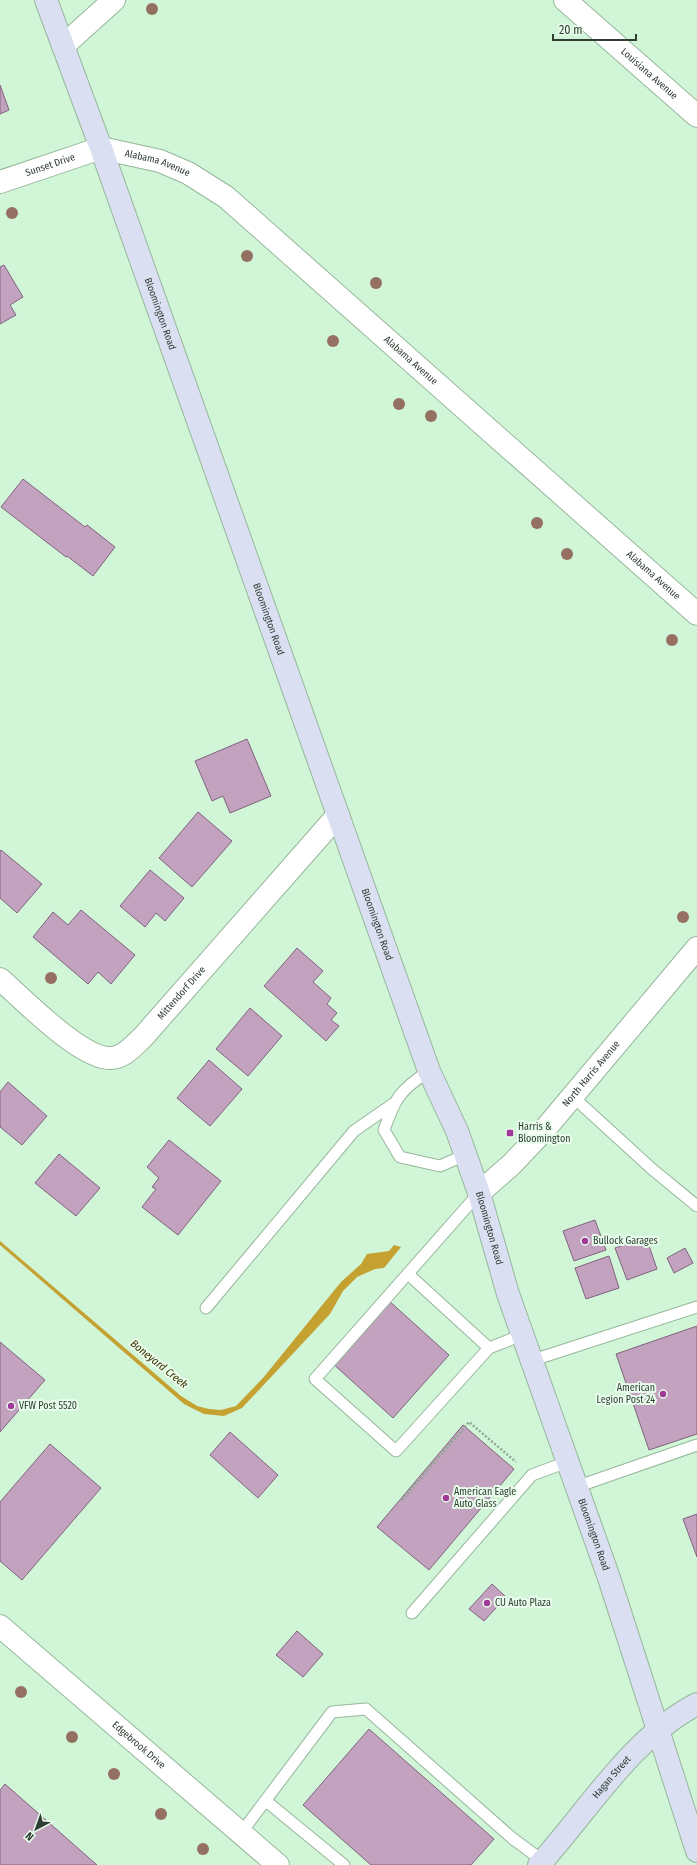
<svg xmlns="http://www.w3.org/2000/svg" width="697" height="1865" viewBox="0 0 697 1865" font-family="'Fira Sans Condensed',sans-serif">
	<rect width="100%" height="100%" fill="#d1f5d7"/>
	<polygon fill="#c5a132" points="0,1241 181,1396 197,1406 209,1409 221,1410 236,1406 263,1378 341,1282 361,1264 367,1254 389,1251 394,1245 401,1247 384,1268 375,1269 357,1277 343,1291 330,1314 242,1408 224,1416 204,1414 184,1404 0,1245"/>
	<g fill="#c2a2be" stroke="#81637e">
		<polygon points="0,85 9,110 0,114"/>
		<polygon points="4,265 23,297 10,305 16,315 0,324 0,267"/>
		<polygon points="23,479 85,527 87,525 115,547 93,576 67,556 66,557 1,507"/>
		<polygon points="247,739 271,796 230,813 223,796 212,801 195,761"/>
		<polygon points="198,812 232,841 192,887 159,858"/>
		<polygon points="1,850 42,884 17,913 0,898 0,851"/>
		<polygon points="150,870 184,898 165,921 156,913 145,927 120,906"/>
		<polygon points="81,910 135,955 111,984 98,972 88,984 33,937 53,912 68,925"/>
		<polygon points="297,948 323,971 313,982 331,998 327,1004 337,1013 331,1020 339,1026 326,1041 264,986"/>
		<polygon points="250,1008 282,1036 248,1076 216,1049"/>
		<polygon points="209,1060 242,1089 210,1126 177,1098"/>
		<polygon points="8,1082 47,1116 22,1145 0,1127 0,1092"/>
		<polygon points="169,1140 221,1181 178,1235 142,1207 156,1189 152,1187 159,1178 147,1167"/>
		<polygon points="59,1154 100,1188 76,1216 35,1183"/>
		<polygon points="595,1220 606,1250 574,1261 563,1231"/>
		<polygon points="646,1237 657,1269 627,1280 615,1248"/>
		<polygon points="685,1248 693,1263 674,1273 667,1258"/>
		<polygon points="609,1256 619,1288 586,1299 575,1268"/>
		<polygon points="388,1300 449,1355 393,1418 332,1363"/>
		<polygon points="697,1326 697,1434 649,1450 616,1354"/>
		<polygon points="0,1342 45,1380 0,1432"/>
		<polygon points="463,1425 514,1469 429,1570 377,1527"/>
		<polygon points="230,1432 278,1475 258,1498 210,1455"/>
		<polygon points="50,1444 101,1488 22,1580 0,1561 0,1502"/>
		<polygon points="697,1514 697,1557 683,1519"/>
		<polygon points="492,1584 506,1597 484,1621 469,1609"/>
		<polygon points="297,1631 323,1654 303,1677 276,1655"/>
		<polygon points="369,1729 494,1839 471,1865 371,1865 303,1805"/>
		<polygon points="5,1784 97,1865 0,1865 0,1790"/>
	</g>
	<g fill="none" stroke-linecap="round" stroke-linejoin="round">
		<g stroke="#96b79b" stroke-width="13">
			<g id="lane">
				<path d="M429,1071C400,1090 395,1098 384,1130L400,1157L440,1166L465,1155"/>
				<polyline points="572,1096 652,1169 697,1206"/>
				<polyline points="479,1193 315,1379 396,1451 489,1348 522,1335"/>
				<polyline points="408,1274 489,1348"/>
				<polyline points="206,1308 354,1131 393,1104"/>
				<polyline points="530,1361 697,1307"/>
				<polyline points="576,1487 697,1445"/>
				<polyline points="412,1613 532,1475 567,1462"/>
				<polyline points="266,1801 344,1865"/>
				<polyline points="241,1833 332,1712 366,1709 512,1838 543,1861"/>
			</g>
		</g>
		<g stroke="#96b79b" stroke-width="24">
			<g id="street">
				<path id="s1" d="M565,0L697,116"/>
				<polyline points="63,46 114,0"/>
				<path id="s2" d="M0,182L101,148L160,161L188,173L226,197L697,614"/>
				<path id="s3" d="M0,979C23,999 82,1060 111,1058C124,1058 134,1045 143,1037L338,815"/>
				<path id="s4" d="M479,1193L512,1164L545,1129L697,948"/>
				<path id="s5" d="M0,1626L278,1865"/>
			</g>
		</g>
		<g stroke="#96b79b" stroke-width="24">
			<g id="secondary">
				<path id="s6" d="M46,0L101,148L429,1071L457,1131L479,1193L508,1294L609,1578L697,1851"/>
				<path id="s7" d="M539,1865C588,1811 631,1738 697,1704"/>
			</g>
		</g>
		<polyline stroke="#8ca791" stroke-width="2.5" stroke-dasharray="2 2" stroke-linecap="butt" points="402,1500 469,1422 516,1462"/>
		<use href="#lane" stroke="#fff" stroke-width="11"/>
		<use href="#street" stroke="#fff" stroke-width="22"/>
		<use href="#secondary" stroke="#dae0f2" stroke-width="22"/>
	</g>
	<g fill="#956f61">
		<circle cx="152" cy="9" r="6"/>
		<circle cx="12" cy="213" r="6"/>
		<circle cx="247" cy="256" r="6"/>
		<circle cx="376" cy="283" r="6"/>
		<circle cx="333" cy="341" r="6"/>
		<circle cx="399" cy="404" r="6"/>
		<circle cx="431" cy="416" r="6"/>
		<circle cx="537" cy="523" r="6"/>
		<circle cx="567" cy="554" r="6"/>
		<circle cx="672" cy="640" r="6"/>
		<circle cx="683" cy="917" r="6"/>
		<circle cx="51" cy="978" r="6"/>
		<circle cx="21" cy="1692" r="6"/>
		<circle cx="72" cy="1737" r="6"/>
		<circle cx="114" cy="1774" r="6"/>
		<circle cx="161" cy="1814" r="6"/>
		<circle cx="203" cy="1849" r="6"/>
	</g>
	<g fill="#a1399b" stroke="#e9feec" stroke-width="1.5">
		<rect x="506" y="1129" width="8" height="8" rx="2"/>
		<circle cx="585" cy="1241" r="4"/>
		<circle cx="663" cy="1394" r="4"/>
		<circle cx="11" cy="1406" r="4"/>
		<circle cx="446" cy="1498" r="4"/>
		<circle cx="487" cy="1603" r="4"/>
	</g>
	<g text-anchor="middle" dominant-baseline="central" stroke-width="4" stroke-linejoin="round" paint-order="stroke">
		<g font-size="10" fill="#2f3d32" stroke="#e9feec">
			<text stroke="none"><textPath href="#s1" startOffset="112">Louisiana Avenue</textPath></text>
			<text stroke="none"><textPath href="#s2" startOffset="165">Alabama Avenue</textPath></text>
			<text stroke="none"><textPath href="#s2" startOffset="53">Sunset Drive</textPath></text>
			<text stroke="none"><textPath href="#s6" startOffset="334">Bloomington Road</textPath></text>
			<text stroke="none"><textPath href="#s2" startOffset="489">Alabama Avenue</textPath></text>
			<text stroke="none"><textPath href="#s2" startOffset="813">Alabama Avenue</textPath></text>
			<text stroke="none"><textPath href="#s6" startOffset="658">Bloomington Road</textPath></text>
			<text stroke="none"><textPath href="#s6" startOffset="982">Bloomington Road</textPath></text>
			<text stroke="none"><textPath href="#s3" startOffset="236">Mittendorf Drive</textPath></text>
			<text stroke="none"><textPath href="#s4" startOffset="164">North Harris Avenue</textPath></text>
			<text stroke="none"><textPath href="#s6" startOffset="1306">Bloomington Road</textPath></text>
			<text stroke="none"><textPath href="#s6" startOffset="1630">Bloomington Road</textPath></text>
			<text stroke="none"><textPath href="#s5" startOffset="183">Edgebrook Drive</textPath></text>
			<text stroke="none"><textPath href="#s7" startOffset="114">Hagan Street</textPath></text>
		</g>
		<g font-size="10" fill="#2f3d32" stroke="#e9feec" text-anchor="start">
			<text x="518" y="1127">Harris &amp;<tspan x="518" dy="12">Bloomington</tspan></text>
			<text x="593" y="1241">Bullock Garages</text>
			<text x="655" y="1388" text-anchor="end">American<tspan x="655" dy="12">Legion Post 24</tspan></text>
			<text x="19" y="1406">VFW Post 5520</text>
			<text x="454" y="1492">American Eagle<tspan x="454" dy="12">Auto Glass</tspan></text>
			<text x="495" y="1603">CU Auto Plaza</text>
		</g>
		<g font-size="11" font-style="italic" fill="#3e2f00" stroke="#e9feec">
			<text transform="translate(159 1364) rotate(39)">Boneyard Creek</text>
		</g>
	</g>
	<g transform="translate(36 1829) rotate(221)" stroke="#e9feec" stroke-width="3" paint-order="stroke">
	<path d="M0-3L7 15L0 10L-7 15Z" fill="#2f3d32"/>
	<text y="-6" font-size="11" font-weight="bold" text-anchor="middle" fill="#2f3d32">N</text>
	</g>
	<path d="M553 34v6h83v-6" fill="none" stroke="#2f3d32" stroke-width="2"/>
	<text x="559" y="34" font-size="12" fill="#2f3d32" stroke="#e9feec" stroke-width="3" paint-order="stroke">20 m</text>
</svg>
